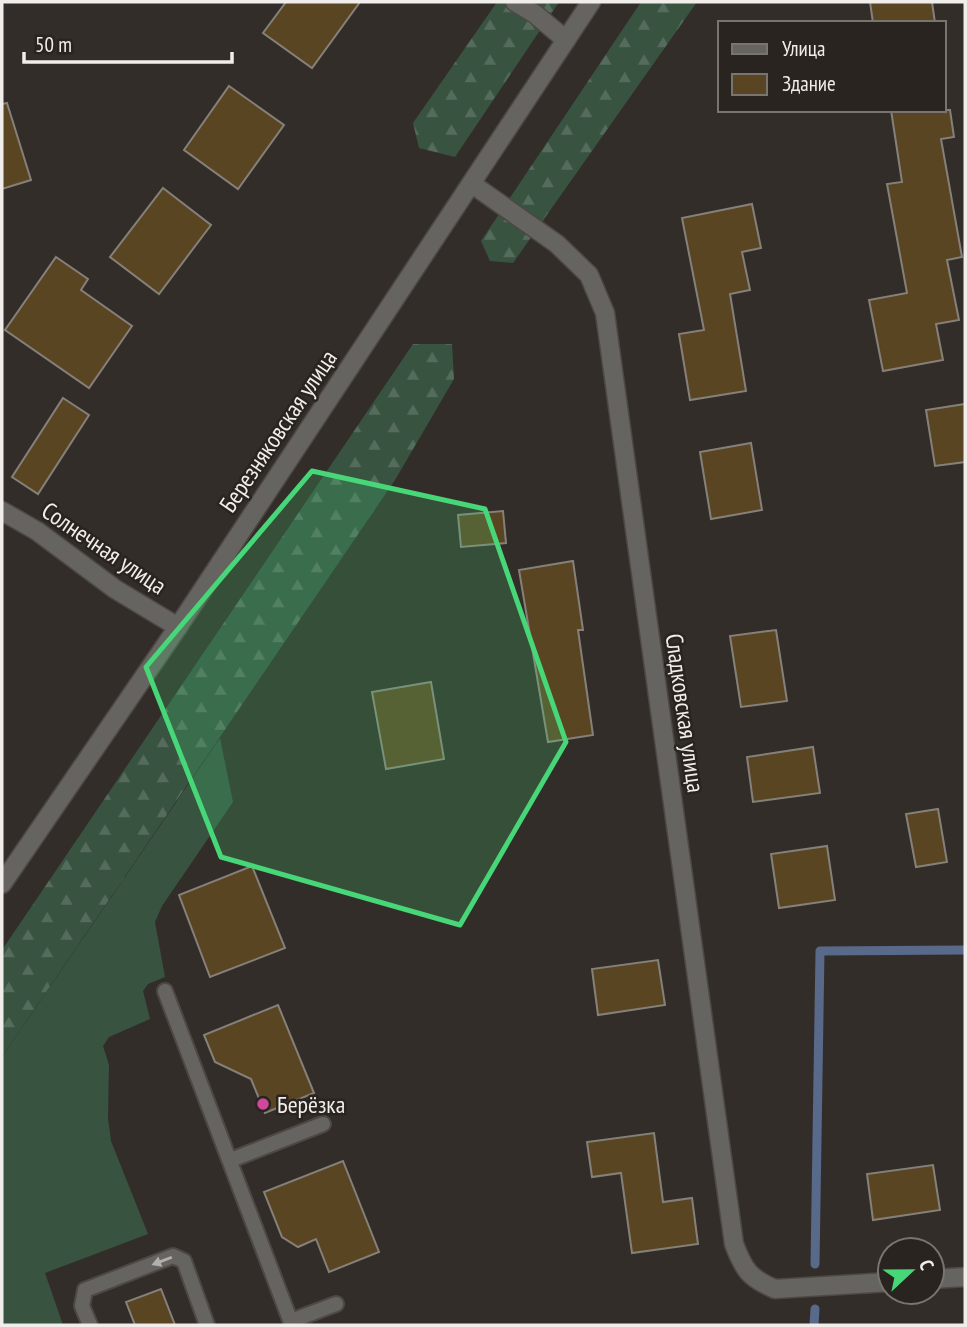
<svg xmlns="http://www.w3.org/2000/svg" width="967" height="1327" viewBox="0 0 967 1327" font-family="'PT Sans Narrow',sans-serif">
	<defs>
		<pattern id="forest-firs" width="22" height="20" patternUnits="userSpaceOnUse" patternTransform="scale(1.75)"><rect width="22" height="20" fill="#385340"/><path d="M5 1l3.5 6h-7zM16 11l3.5 6h-7z" fill="#556c5c"/></pattern>
	</defs>
	<rect width="100%" height="100%" fill="#332d29"/>
	<polygon fill="#385340" points="220,738 233,802 162,906 155,922 165,977 148,984 143,991 150,1019 109,1037 103,1046 109,1065 108,1118 111,1141 148,1234 45,1273 63,1325 2,1325 2,1057"/>
	<g fill="url(#forest-firs)">
		<polygon points="497,2 559,2 455,157 419,148 413,123"/>
		<polygon points="641,2 697,2 513,263 490,261 481,241"/>
		<polygon points="413,344 452,344 454,379 395,480 2,1057 2,950"/>
	</g>
	<g fill="none" stroke-linecap="round" stroke-linejoin="round">
		<g stroke="#58698a" stroke-width="9">
			<polyline points="815,1264 820,951 965,950"/>
			<polyline points="814,1325 815,1309"/>
		</g>
	</g>
	<g fill="#5a4523" stroke="#85807a" stroke-width="2">
		<polygon points="286,2 360,2 312,68 263,33"/>
		<polygon points="870,2 932,2 935,23 873,23"/>
		<polygon points="229,86 284,125 238,189 184,150"/>
		<polygon points="7,103 31,180 2,189 2,104"/>
		<polygon points="891,110 950,110 954,137 941,139 962,257 947,260 959,320 936,324 943,360 883,371 869,300 907,293 887,184 902,182"/>
		<polygon points="163,188 211,225 159,294 110,257"/>
		<polygon points="752,204 761,248 742,252 750,290 730,294 746,391 690,400 679,334 704,330 682,218"/>
		<polygon points="56,257 88,279 81,290 132,326 89,388 5,330"/>
		<polygon points="63,398 89,415 38,494 12,477"/>
		<polygon points="965,404 965,462 935,466 926,410"/>
		<polygon points="751,443 762,510 711,519 700,452"/>
		<polygon points="503,511 506,543 461,547 458,515"/>
		<polygon points="573,561 583,630 578,630 593,735 548,742 519,570"/>
		<polygon points="776,630 787,701 741,707 730,636"/>
		<polygon points="431,682 444,759 386,769 372,692"/>
		<polygon points="813,747 820,793 753,802 747,757"/>
		<polygon points="938,809 947,862 916,867 906,814"/>
		<polygon points="827,846 835,900 779,908 771,854"/>
		<polygon points="252,866 285,948 210,977 179,895"/>
		<polygon points="658,960 665,1005 598,1015 592,969"/>
		<polygon points="278,1005 314,1093 265,1113 251,1079 215,1062 204,1035"/>
		<polygon points="654,1133 663,1202 692,1198 698,1244 632,1253 621,1173 592,1177 587,1142"/>
		<polygon points="343,1161 379,1252 329,1272 316,1239 298,1247 282,1237 264,1192"/>
		<polygon points="933,1165 940,1210 873,1220 867,1174"/>
		<polygon points="161,1289 175,1325 135,1325 126,1302"/>
	</g>
	<g fill="none" stroke-linecap="round" stroke-linejoin="round">
		<g stroke="#4e4844" stroke-width="18">
			<g id="service">
				<polyline points="165,991 292,1325"/>
				<polyline points="231,1160 323,1124"/>
				<polyline points="291,1321 336,1304"/>
				<polyline points="90,1325 82,1306 85,1290 173,1256 184,1261 207,1325"/>
			</g>
		</g>
		<g stroke="#4e4844" stroke-width="21">
			<g id="minor">
				<polyline points="515,2 535,14 566,40"/>
				<path d="M472,184L557,244L589,275L605,313L734,1244C744,1270 749,1278 775,1289L890,1282"/>
				<polyline points="2,511 37,531 115,589 178,627"/>
				<polyline points="2,884 178,627 591,2"/>
				<polyline points="932,1279 965,1277"/>
			</g>
		</g>
		<use href="#service" stroke="#656461" stroke-width="14"/>
		<use href="#minor" stroke="#656461" stroke-width="18"/>
	</g>
	<defs><path id="oneway-solid" d="M-6-.8H1V-3.2L6.5 0L1 3.2V.8H-6Z" transform="scale(1.75)"/></defs>
	<use fill="#b2afac" href="#oneway-solid" transform="translate(162 1261) rotate(159)"/>
	<path fill="#47d779" fill-opacity="0.2" stroke="#47d779" stroke-width="5" stroke-linejoin="round" d="M312,471L485,509L566,742L460,925L221,857L146,667Z"/>
	<circle fill="#d1479c" stroke="#29241f" stroke-width="2.5" cx="263" cy="1104" r="7"/>
	<g text-anchor="middle" dominant-baseline="central" stroke-width="5" stroke-linejoin="round" paint-order="stroke">
		<g font-size="24" fill="#f1edea" stroke="#29241f">
			<text transform="translate(278 431) rotate(-56)">Березняковская улица</text>
			<text transform="translate(104 548) rotate(34)">Солнечная улица</text>
			<text transform="translate(685 713) rotate(82)">Сладковская улица</text>
		</g>
		<g font-size="24" fill="#f1edea" stroke="#29241f" text-anchor="start">
			<text x="277" y="1104">Берёзка</text>
		</g>
	</g>
	<rect width="967" height="1327" fill="none" stroke="#f1edea" stroke-width="7"/>
	<rect x="718" y="21" width="228" height="91" fill="#29241f" stroke="#797470" stroke-width="2"/>
	<rect x="732" y="44" width="35" height="10" fill="#656461" stroke="#797470" stroke-width="2"/>
	<text x="782" y="56" font-size="21" fill="#f1edea">Улица</text>
	<rect x="732" y="74" width="35" height="21" fill="#5a4523" stroke="#797470" stroke-width="2"/>
	<text x="782" y="91" font-size="21" fill="#f1edea">Здание</text>
	<g transform="translate(911 1271) rotate(68)"><circle r="33" fill="#29241f" stroke="#797470" stroke-width="2"/>
	<path d="M0-5L12 26L0 18L-12 26Z" fill="#47d779"/>
	<text y="-10" font-size="19" font-weight="bold" text-anchor="middle" fill="#f1edea">С</text>
	</g>
	<path d="M24 52v10h208v-10" fill="none" stroke="#f1edea" stroke-width="3.5"/>
	<text x="35" y="52" font-size="21" fill="#f1edea" stroke="#29241f" stroke-width="5" paint-order="stroke">50 m</text>
</svg>
